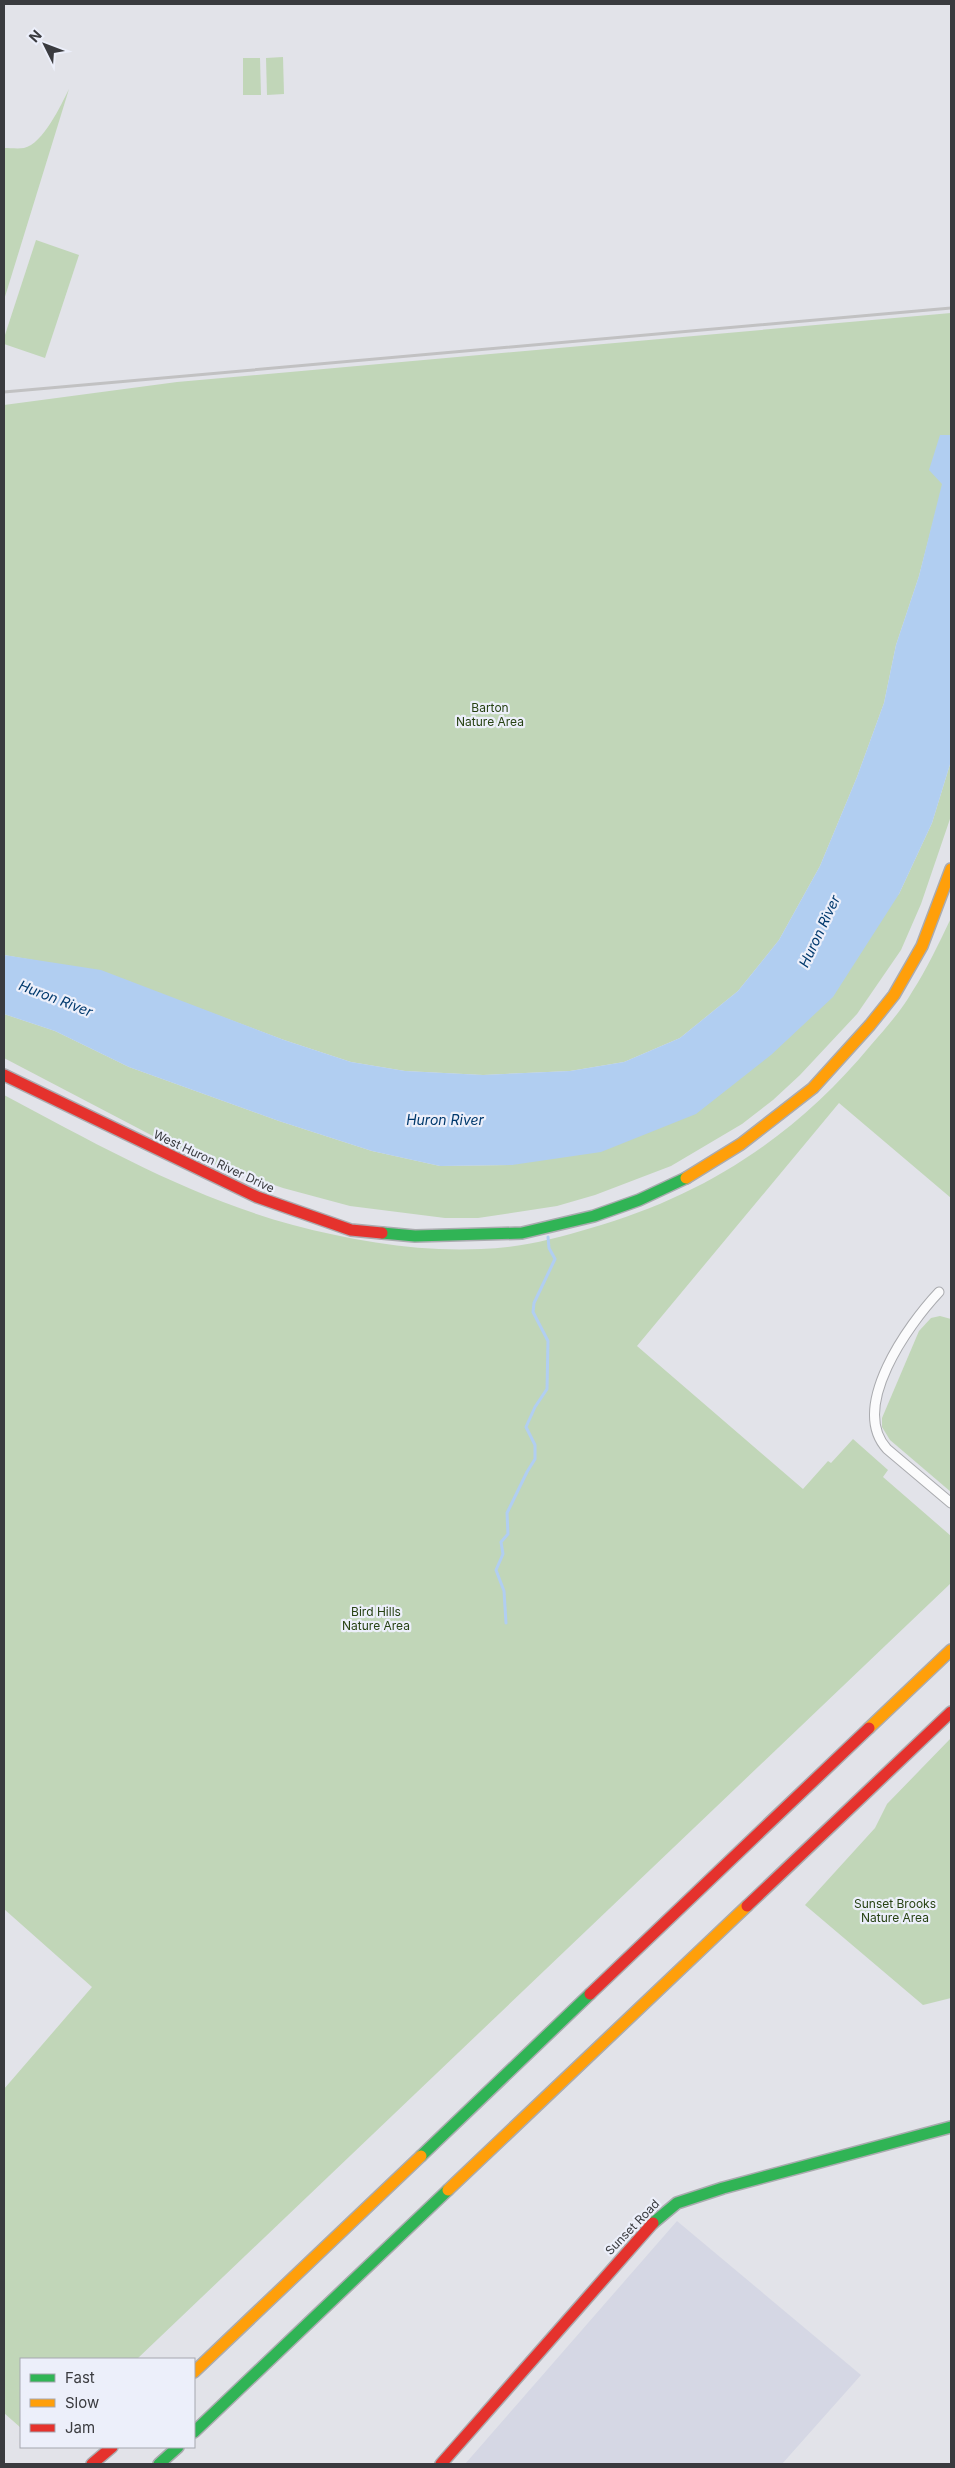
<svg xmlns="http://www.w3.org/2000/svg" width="955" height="2468" viewBox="0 0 955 2468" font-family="Inter,sans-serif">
	<rect width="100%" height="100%" fill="#e2e3e9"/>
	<polygon fill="#d5d7e4" points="677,2221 861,2375 782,2464 465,2464"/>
	<g fill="#c1d6b8">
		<polygon points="283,57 284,94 267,95 266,58"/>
		<polygon points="243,58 260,58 261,95 243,95"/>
		<path d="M69,89L4,300V148C10,148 18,149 24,148C43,144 61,105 69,89Z"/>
		<polygon points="36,240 79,255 45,358 4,344 4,338"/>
		<polygon points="951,313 951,435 940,435 943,484 919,576 896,645 884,703 857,777 820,866 779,940 738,991 680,1038 624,1062 570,1071 483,1075 405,1071 351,1062 284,1040 153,991 50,963 4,955 4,405 177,382"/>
		<polygon points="951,761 951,816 921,904 901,950 857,1014 800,1075 773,1100 742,1124 671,1166 595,1195 557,1206 478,1218 445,1218 350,1206 283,1188 193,1157 4,1058 4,1014 55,1031 129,1067 279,1121 372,1151 440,1166 512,1165 899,894 932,823"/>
		<path d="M951,918V1198L839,1103L637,1346L803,1489L828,1461L831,1463L853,1439L888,1470L883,1477L951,1536V1583L137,2359H21V2428L4,2413V2089L92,1987L4,1909V1095C98,1145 190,1197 293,1225C354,1241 418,1252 481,1249C518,1248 555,1239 591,1228C704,1196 796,1136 871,1045C885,1029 901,1011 912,992C927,969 939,943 951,918Z"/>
		<polygon points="940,1316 951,1319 951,1492 890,1440 882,1427 882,1418 919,1331 931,1318"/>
		<polygon points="951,1738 951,1998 923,2005 805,1905 875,1828 887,1804"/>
	</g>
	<polygon fill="#b1cef1" points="940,435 951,435 951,761 932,823 899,894 833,997 771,1055 696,1114 601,1152 512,1165 440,1166 372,1151 279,1121 129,1067 55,1031 4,1014 4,955 101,970 284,1040 351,1062 405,1071 483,1075 570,1071 624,1062 680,1038 738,991 779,940 820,866 857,777 884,703 896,645 919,576 942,484 929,470"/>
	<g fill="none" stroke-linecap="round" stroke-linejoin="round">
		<polyline stroke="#b1cef1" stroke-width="3" points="506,1623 504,1591 496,1570 503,1554 501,1542 508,1534 507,1513 527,1472 535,1459 535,1445 526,1427 535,1407 547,1389 548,1341 533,1312 534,1303 555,1259 549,1248 548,1237"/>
		<g stroke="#aaabaf" stroke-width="11">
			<path id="street" d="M939,1292C908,1325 849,1407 887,1449L951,1503"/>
		</g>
		<g stroke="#aaabaf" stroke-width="14">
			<g id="fast">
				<polyline points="382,1233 415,1236 522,1233 594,1216 639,1200 686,1178"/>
				<polyline points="421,2156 590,1994"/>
				<polyline points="653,2223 677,2203 723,2188 951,2127"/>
				<polyline points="194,2432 448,2190"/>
				<polyline points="159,2464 178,2447"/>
			</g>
		</g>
		<g stroke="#aaabaf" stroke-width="14">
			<g id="slow">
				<polyline points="686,1178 741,1144 813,1088 870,1025 894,995 922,946 951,869"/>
				<polyline points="869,1728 951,1650"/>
				<polyline points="448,2190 747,1906"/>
				<polyline points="194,2372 421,2156"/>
			</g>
		</g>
		<g stroke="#aaabaf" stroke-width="14">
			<g id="jam">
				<polyline points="4,1075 257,1197 351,1230 382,1233"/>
				<polyline points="747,1906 951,1712"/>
				<polyline points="590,1994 869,1728"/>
				<polyline points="92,2464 112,2447"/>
				<polyline points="441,2464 653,2223"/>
			</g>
		</g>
		<use href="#street" stroke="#fbfbfc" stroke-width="9"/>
		<use href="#fast" stroke="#30b455" stroke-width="11"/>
		<use href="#slow" stroke="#ff9f0a" stroke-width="11"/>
		<use href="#jam" stroke="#e5322d" stroke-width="11"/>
		<polyline stroke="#c1c1c2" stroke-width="3" points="4,392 951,308"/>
	</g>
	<g text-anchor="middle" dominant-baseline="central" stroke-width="4.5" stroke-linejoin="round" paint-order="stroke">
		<g font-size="12" fill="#274213" stroke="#eceffa">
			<text x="490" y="707">Barton<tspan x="490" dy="14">Nature Area</tspan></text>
			<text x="376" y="1611">Bird Hills<tspan x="376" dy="14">Nature Area</tspan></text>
			<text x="895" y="1903">Sunset Brooks<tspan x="895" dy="14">Nature Area</tspan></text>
		</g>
		<g font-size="12" fill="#3a3b3f" stroke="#eceffa">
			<text transform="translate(214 1161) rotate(25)">West Huron River Drive</text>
			<text transform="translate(632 2227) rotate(-46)">Sunset Road</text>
		</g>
		<g font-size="14" font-style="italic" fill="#01396d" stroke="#eceffa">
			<text transform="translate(819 931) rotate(-65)">Huron River</text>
			<text transform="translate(56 998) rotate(21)">Huron River</text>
			<text x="445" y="1119">Huron River</text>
		</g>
	</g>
	<rect width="955" height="2468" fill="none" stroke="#3a3b3f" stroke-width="10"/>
	<rect x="20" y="2358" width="175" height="90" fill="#eceffa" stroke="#a5a7af"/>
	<rect x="30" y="2374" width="25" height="8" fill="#30b455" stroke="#a5a7af"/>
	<text x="65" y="2383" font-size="15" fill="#3a3b3f">Fast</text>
	<rect x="30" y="2399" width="25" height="8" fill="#ff9f0a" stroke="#a5a7af"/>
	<text x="65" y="2408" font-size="15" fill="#3a3b3f">Slow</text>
	<rect x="30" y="2424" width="25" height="8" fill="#e5322d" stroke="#a5a7af"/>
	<text x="65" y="2433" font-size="15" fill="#3a3b3f">Jam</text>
	<g transform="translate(45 45) rotate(312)" stroke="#eceffa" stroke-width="4" paint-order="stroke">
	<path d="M0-4L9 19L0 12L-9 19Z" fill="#3a3b3f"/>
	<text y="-8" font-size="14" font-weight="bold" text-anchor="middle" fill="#3a3b3f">N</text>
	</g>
</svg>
